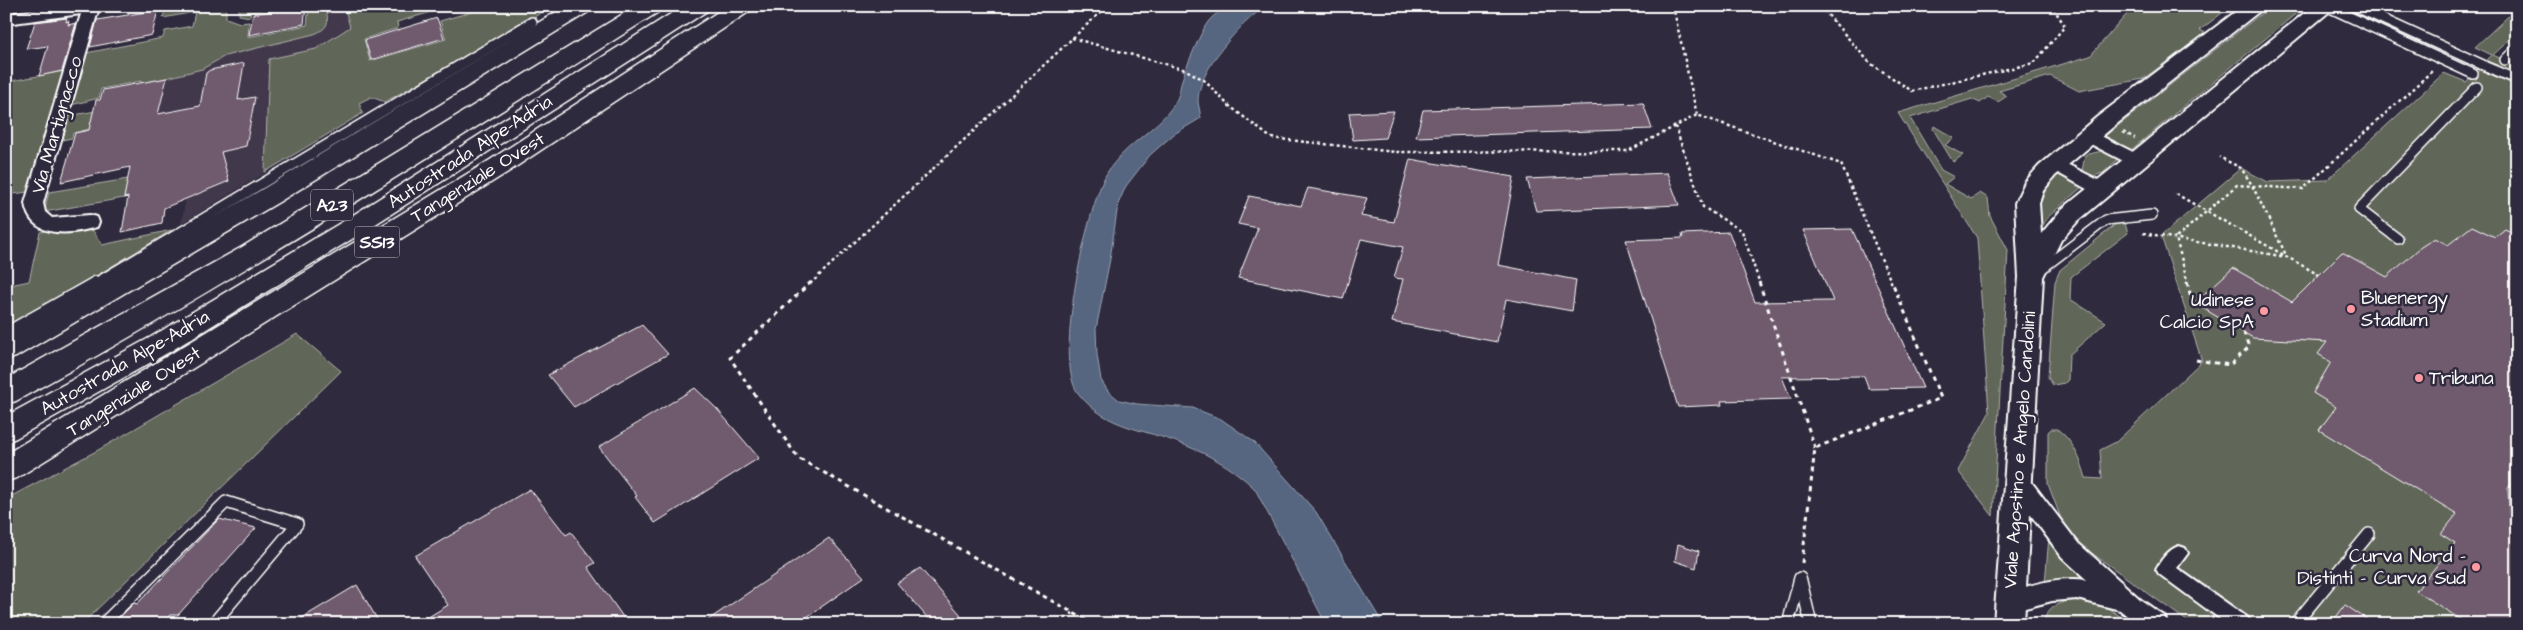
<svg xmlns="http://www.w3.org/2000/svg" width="2523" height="630" viewBox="0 0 2523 630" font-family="'Architects Daughter',sans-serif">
	<rect width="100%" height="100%" fill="#2f2a3d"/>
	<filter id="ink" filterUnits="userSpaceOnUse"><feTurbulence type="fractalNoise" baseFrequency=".02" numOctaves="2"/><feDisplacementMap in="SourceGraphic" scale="10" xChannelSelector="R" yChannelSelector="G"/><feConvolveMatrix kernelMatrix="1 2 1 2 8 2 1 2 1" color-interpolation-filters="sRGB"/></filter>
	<g filter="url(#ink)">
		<polygon fill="#42384c" points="325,6 344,6 371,97 359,103 363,113 181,224 186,198 184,176 124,198 154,81 202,69 225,56 322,31 329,20"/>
		<g fill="#616659" stroke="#b0b2ac">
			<path d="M166,6H198V10L226,6V18L240,23L249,22L248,37L307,25L309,6H325C329,21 330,28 314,34L225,56L202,69L154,81L120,122L73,133L72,138L62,140L68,116L135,104L141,81L101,89L99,98L71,105L86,53L163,38L165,31L192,26L195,12L163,18Z"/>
			<polygon points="239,6 282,6 251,12 250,17 239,15"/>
			<polygon points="344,6 362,6 368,14 408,6 426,6 428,13 397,22 398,28 364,39 370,61 446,39 440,21 491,6 553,6 385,102 371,97 359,103 363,113 265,172 269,59 316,49 350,27"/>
			<polygon points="2134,6 2231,6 2200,30 2206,33 2143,79 2079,91 2050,76 1999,91 2007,96 1998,102 1988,97 1980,103 1972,99 1910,118 1941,170 1954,177 1945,184 1971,199 1980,193 1988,198 1990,216 2008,250 1993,516 1958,471 1989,413 1977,238 1898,113 2090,56"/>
			<polygon points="2271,6 2305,6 2131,150 2105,136"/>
			<path d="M2517,8V33L2493,55L2517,66V624H2191L2082,546L2063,524L2048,484V432L2051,429H2057C2073,440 2081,460 2086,478L2102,479L2100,450L2116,442L2202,361L2161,236L2241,168L2268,182L2327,180L2444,73L2466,82L2492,55L2475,47Z"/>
			<polygon points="64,71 28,192 6,195 6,82"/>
			<polygon points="1934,126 1954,138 1945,145 1963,155 1953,162 1933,129"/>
			<polygon points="2106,150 2117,157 2117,160 2103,173 2094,176 2082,171 2085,155"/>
			<path d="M2059,173L2083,186L2047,218L2034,242C2037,216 2039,191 2059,173Z"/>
			<polygon points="128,179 124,198 44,212 49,192"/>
			<polygon points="2123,218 2128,233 2071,277 2070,299 2106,322 2069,355 2068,380 2065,383 2053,385 2048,377 2055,282 2060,270"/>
			<polygon points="90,226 102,245 172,230 53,302 6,327 6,286 29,281 40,232"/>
			<polygon points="297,334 341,371 82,624 6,624 6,499 100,449"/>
			<path d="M2049,537L2110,592C2089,582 2069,573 2045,583Z"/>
			<path d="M2081,600L2106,607L2132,624H2044C2046,603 2064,601 2081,600Z"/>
		</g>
		<path fill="#566580" stroke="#9aa3b3" d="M1229,6H1266C1241,22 1197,71 1198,102C1199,107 1200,113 1201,118L1174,134L1150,155L1126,186L1118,204L1110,259L1096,329L1097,355L1101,380L1108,391L1119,400L1137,404L1193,408L1221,419L1254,442L1316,512L1383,624H1326L1255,489C1232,466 1204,452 1174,441C1137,428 1104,426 1078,393C1053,361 1087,207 1107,173C1124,144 1164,126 1177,99C1180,93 1180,86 1182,80C1184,72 1203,27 1208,22C1213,15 1222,10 1229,6Z"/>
		<g fill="#705a6e" stroke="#fff">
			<polygon points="300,6 306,6 304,24 249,35 253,14"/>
			<polygon points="158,10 152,35 90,47 97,20"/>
			<polygon points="67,18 66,22 69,21 68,25 76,23 62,71 39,76 48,46 26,49 35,22"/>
			<polygon points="437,18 444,38 371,60 365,40"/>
			<polygon points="244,63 238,100 255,97 246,146 221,152 229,181 164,208 162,223 122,232 128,197 124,198 130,167 61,182 75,133 89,130 96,100 100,100 103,90 167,78 158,114 200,106 206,73 210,70"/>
			<polygon points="1643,103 1652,129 1416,137 1423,110"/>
			<polygon points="1394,111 1385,138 1353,140 1349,113"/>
			<polygon points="1410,159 1514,177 1498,265 1576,280 1572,311 1506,299 1497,342 1392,322 1403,279 1394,278 1403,247 1361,239 1343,299 1238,278 1258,228 1238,224 1249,196 1301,206 1308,188 1367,198 1361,216 1394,222"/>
			<polygon points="1667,173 1679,205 1536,211 1527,179"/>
			<polygon points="2472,226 2495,237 2505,229 2517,235 2517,472 2508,489 2510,528 2517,532 2517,624 2468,624 2416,591 2455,543 2441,534 2457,514 2319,430 2336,407 2313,393 2331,362 2318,354 2327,342 2253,338 2194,303 2233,268 2292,302 2342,252 2387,277 2421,247 2435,238 2448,245"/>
			<polygon points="1852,229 1923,388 1869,389 1864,376 1782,377 1791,399 1721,401 1722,405 1678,407 1626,240 1683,238 1682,234 1729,232 1755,302 1833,301 1803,230"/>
			<polygon points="642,325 668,354 574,407 548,375"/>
			<polygon points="695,388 717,409 759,458 655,523 635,497 637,496 599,447"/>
			<polygon points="530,489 566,535 571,532 595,563 588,567 628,624 417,624 448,605 415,556"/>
			<polygon points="219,519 256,528 178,615 170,615 161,624 113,624 134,603 137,604"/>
			<polygon points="829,538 864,577 797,624 702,624"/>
			<polygon points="1678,544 1699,551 1696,568 1675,561"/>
			<polygon points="920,568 961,615 948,624 933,624 897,583"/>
			<polygon points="357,585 380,624 292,624"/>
			<polygon points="2345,605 2374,624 2331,624"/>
		</g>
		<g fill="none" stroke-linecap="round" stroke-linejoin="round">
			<g stroke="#fff" stroke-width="12">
				<g id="service-far1">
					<polyline points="2326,6 2473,74"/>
					<polyline points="2354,6 2483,65"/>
					<polyline points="2505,60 2517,48"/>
					<polyline points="2398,239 2359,209 2477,87"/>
					<polyline points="2039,271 2106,220 2152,215"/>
					<polyline points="94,284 532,22"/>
				</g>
			</g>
			<g stroke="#fff" stroke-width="14">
				<g id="service">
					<polyline points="6,333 96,282"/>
					<polyline points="1801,581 1811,624"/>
					<polyline points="103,624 226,502 297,524 213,624"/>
					<polyline points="1788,624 1800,578"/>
					<polyline points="2295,624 2369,534"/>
				</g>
			</g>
			<g stroke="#fff" stroke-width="4">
				<g id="pedestrian">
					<polygon points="2483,61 2517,75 2517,84 2479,68 2477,65 2479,62"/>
					<path d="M2179,546L2185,548L2188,553L2177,568L2248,618L2251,624H2227L2159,574L2156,569C2161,560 2169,549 2179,546Z"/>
				</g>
			</g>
			<g stroke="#fff" stroke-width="4">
				<g id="minor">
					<path d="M64,6H109L107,9L98,11L43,203L45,212L52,218L90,215L97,217L99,222L97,227C69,235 30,239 25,203L81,14L6,24V14Z"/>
					<polygon points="2089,130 2143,157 2146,161 2143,165 2137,167 2131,165 2083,140 2080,136 2083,132"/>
					<polygon points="2055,158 2108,185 2110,189 2108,193 2101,195 2094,193 2049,168 2046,164 2049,160"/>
					<path d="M2018,472L2026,475L2078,543L2141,600L2164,616L2168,624H2137L2120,610L2077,599L2052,601L2010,612L2002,609L1998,602L2002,595C2028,585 2058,576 2087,580L2062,557L2010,487L2007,481L2010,475Z"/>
				</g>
			</g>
			<g stroke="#fff" stroke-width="4">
				<polygon id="tertiary" points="2243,6 2266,6 2113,127 2055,176 2043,191 2039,203 2041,234 2062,209 2313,6 2336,6 2078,221 2061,240 2043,277 2024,624 1994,624 2019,277 2015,203 2025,182 2039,166 2097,117"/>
			</g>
			<g stroke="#fff" stroke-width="3">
				<g id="trunk">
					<polygon points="566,6 593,6 590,11 279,202 16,357 6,360 6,336 261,190"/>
					<polygon points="727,6 753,6 750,11 508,172 17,478 6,481 6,454 490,160"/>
				</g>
			</g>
			<g stroke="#fff" stroke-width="3">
				<g id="motorway">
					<path d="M636,6H663L660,11C448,145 236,280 16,401L6,404V379L242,247Z"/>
					<polygon points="683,6 710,6 707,11 360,234 171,351 16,438 6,442 6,416 151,337 342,222"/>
				</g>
			</g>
			<g stroke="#fff" stroke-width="2.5" stroke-dasharray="3 3" stroke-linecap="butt">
				<polyline points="1673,6 1697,115"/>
				<polyline points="1820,6 1870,63 1912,91 2034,63 2065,26 2052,6"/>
				<polyline points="1072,38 1186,70 1204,80 1227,104 1271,138 1395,152 1628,151 1697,115 1841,164 1892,284"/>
				<polyline points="1675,126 1703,207 1742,231 1760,284"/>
				<polyline points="2123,132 2135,138"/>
				<polyline points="2176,194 2319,275"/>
				<polyline points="2143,233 2287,257 2252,185 2241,168 2219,157"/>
				<polyline points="810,284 1107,6"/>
				<polyline points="2188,284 2176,238 2237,185 2303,189 2432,71"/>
			</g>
			<g stroke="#fff" stroke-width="3" stroke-dasharray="4.5 4.5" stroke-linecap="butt">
				<polyline points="811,282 730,358 798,458 1093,624"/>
				<polyline points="1759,282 1815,448"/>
				<polyline points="2187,282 2192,301"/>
				<polyline points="2196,360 2230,365 2249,347 2244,333"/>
				<polyline points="1802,563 1815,448 1941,398 1892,282"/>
				<polyline points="1056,624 1073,613"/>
			</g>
			<use href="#service-far1" stroke="#2f2a3d" stroke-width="9"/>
			<use href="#service" stroke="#2f2a3d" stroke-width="11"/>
			<use href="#pedestrian" fill="#2f2a3d" fill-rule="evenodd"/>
			<use href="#minor" fill="#2f2a3d" fill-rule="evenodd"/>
			<use href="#tertiary" fill="#2f2a3d" fill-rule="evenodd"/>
			<use href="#trunk" fill="#2f2a3d" fill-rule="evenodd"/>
			<use href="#motorway" fill="#2f2a3d" fill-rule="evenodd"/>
		</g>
	</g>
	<g fill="#ff9aa2" stroke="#2f2a3d" stroke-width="2">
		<circle cx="2351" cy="309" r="5"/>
		<circle cx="2264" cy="311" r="5"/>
		<circle cx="2419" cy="378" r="5"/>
		<circle cx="2476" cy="567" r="5"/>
	</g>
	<g text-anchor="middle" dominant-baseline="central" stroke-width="5" stroke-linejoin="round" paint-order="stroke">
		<g fill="#2f2a3d" stroke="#c1bfc5" stroke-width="1">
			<rect x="311" y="189.5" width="42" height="31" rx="4"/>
			<rect x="354.5" y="226.5" width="45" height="31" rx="4"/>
		</g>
		<g font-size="18" font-weight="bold" fill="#fff">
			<text x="332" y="205">A23</text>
			<text x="377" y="242">SS13</text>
		</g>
		<g font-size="19" fill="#fff" stroke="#2f2a3d">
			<text transform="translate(57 125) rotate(-74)">Via Martignacco</text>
			<text transform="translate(470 152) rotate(-33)">Autostrada Alpe-Adria</text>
			<text transform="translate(478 178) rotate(-32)">Tangenziale Ovest</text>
			<text transform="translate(125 363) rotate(-30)">Autostrada Alpe-Adria</text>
			<text transform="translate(134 392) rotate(-32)">Tangenziale Ovest</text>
			<text transform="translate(2020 450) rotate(-86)">Viale Agostino e Angelo Candolini</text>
		</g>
		<g font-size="19" fill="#fff" stroke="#2f2a3d" text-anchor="start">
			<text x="2361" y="298">Bluenergy<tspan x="2361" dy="22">Stadium</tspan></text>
			<text x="2254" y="300" text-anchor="end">Udinese<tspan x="2254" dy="22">Calcio SpA</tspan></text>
			<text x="2429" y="378">Tribuna</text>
			<text x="2466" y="556" text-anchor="end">Curva Nord -<tspan x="2466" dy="22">Distinti - Curva Sud</tspan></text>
		</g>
	</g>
	<rect width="2523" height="630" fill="none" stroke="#2f2a3d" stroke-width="25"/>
	<rect x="12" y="12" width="2498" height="605" fill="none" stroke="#fff" stroke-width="2" filter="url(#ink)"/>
</svg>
